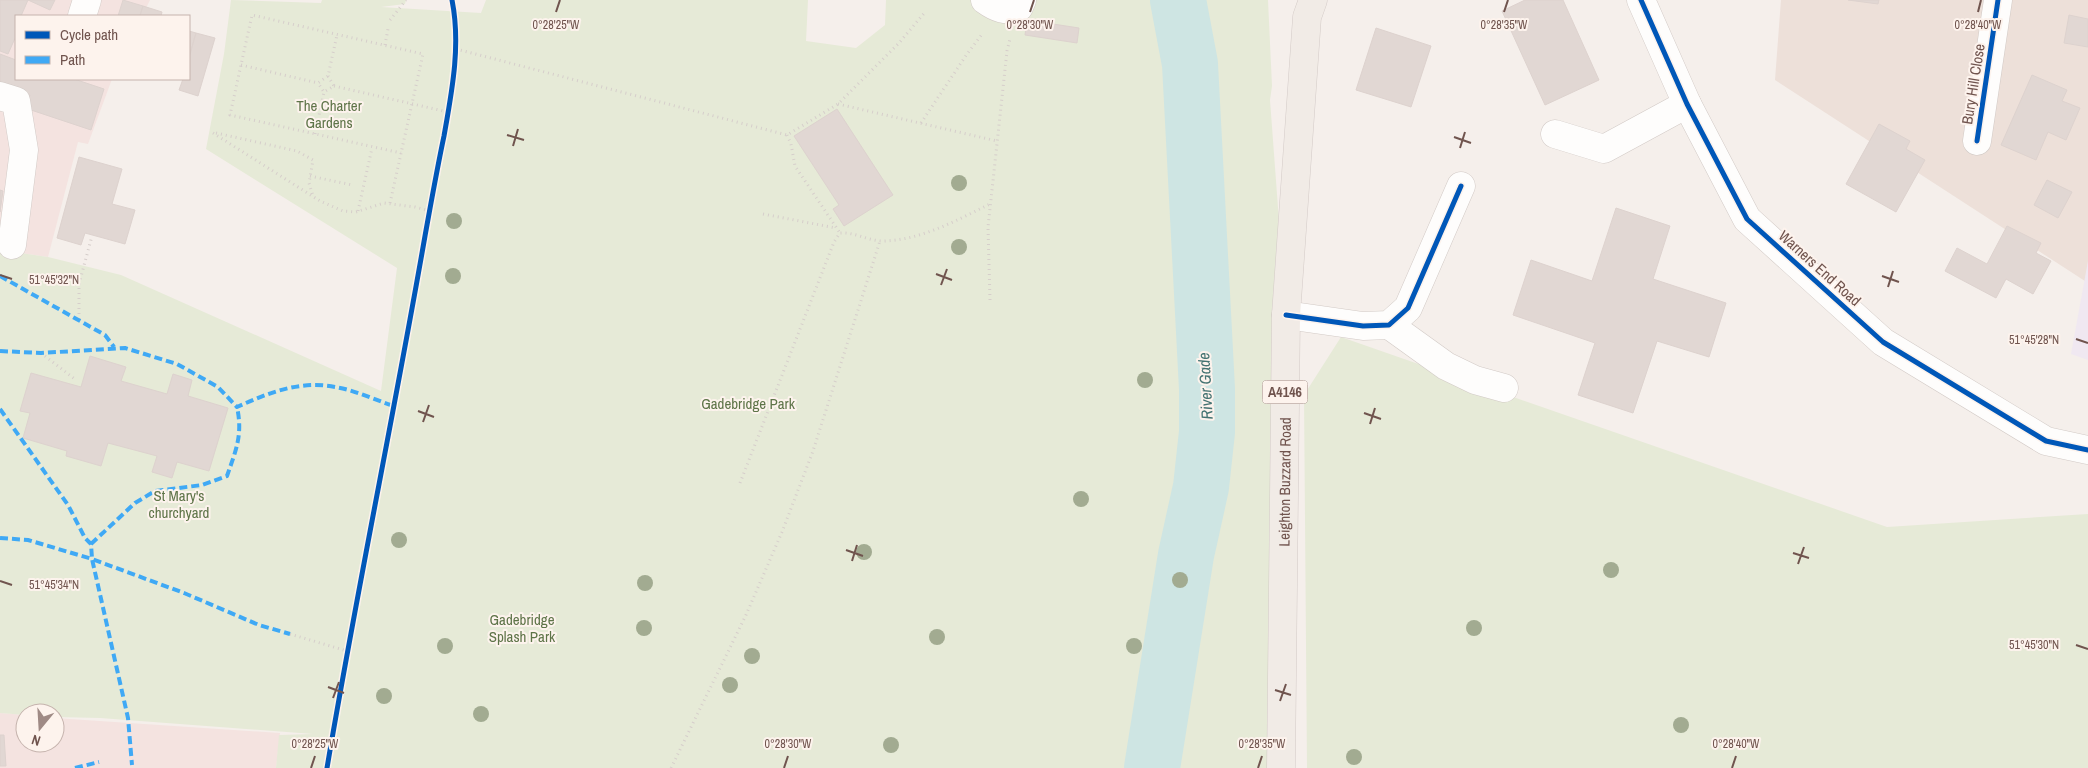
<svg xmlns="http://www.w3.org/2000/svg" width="2088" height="768" viewBox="0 0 2088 768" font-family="'Archivo Narrow',sans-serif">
	<rect width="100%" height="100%" fill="#f5efeb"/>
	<polygon fill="#ede0d9" points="1781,0 2088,0 2088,283 1775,80"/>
	<g fill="#f4e3e0">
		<polygon points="0,0 150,0 142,16 16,16 16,79 112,79 88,144 78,142 48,257 0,250"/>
		<polygon points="0,713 25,715 25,743 55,743 55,718 280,733 276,768 0,768"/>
	</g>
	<polygon fill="#f0e8f1" points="2088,261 2088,360 2071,354"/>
	<g fill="#e6ead7">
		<polygon points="231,0 321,3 322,0 406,0 405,4 381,7 481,13 486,0 808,0 806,41 856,48 885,25 886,0 1268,0 1272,86 1270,100 1286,315 1281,768 276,768 279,735 313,734 100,718 55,717 55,713 25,713 25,715 0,713 0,250 48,257 121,275 381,391 397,268 206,149 224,54"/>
		<polygon points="1341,337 1887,527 2088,514 2088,768 1307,768 1304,395"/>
	</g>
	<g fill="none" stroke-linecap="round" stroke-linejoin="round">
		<polyline stroke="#cee5e3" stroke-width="56" points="1152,768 1186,555 1201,487 1207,432 1207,389 1190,64 1178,0"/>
	</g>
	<g fill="#e1d7d3" stroke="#ddd2ce">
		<polygon points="0,0 28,0 21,16 16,16 16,36 8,54 0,51"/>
		<polygon points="28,0 55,0 50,10"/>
		<polygon points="123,0 143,6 140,16 118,16"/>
		<polygon points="1525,0 1563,0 1599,80 1545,105 1502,11"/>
		<polygon points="1848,0 1879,0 1878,4"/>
		<polygon points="143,6 162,12 161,16 140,16"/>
		<polygon points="2069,15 2088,19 2088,47 2064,43"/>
		<polygon points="1027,20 1079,28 1077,43 1025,35"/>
		<polygon points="1376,28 1431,46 1411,107 1356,90"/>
		<polygon points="189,31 196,33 189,58"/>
		<polygon points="196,33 215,38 198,96 179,90 183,79 189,79 189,58"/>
		<polygon points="0,54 16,60 16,79 74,79 104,89 91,130 25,108 30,95 0,85"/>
		<polygon points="2032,75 2067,90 2062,101 2080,108 2066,140 2048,132 2036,160 2001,145"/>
		<polygon points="837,109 893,195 844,226 833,209 839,205 794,136"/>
		<polygon points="1879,124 1910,141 1906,149 1925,160 1896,212 1846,184"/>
		<polygon points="79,157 122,169 112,204 135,210 125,244 85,233 81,245 57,238"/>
		<polygon points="2047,180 2072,192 2058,218 2034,205"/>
		<polygon points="0,190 3,191 0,212"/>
		<polygon points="1616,208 1670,226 1653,279 1726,303 1709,357 1657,341 1633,413 1578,395 1595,343 1513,315 1531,260 1592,281"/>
		<polygon points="2007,226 2041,243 2036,253 2051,261 2033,294 2006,279 1996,298 1945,271 1957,248 1987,264"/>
		<polygon points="90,356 126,367 121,381 167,394 173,374 192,380 188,396 228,408 209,471 177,462 172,478 152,472 157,456 108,443 101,466 66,456 67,451 23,438 30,413 20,411 31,373 81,387"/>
		<polygon points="0,735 4,735 6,766 0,766"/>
	</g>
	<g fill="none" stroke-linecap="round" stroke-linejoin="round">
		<g stroke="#d2cac6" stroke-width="29">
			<g id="minor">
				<path d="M985,0C996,8 1006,12 1019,7L1022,0"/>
				<polyline points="1641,0 1687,104 1747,219 1883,342 2046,441 2088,450"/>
				<polyline points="82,16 87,0"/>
				<polyline points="0,96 16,101 24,150 12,245"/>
				<polyline points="1555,134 1604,149 1687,104"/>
				<polyline points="1977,141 1998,0"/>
				<polyline points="1286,315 1363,326 1389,325 1408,308 1461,186"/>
				<polyline points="1389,325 1446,366 1475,380 1504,388"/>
			</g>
		</g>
		<g stroke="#d3cac7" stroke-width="29">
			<g id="major">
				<path id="s1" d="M1281,768L1286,315L1307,17L1313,0"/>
			</g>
		</g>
		<g stroke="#d6cecb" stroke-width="3" stroke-dasharray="1 4" stroke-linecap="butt">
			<polyline points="390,20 406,0"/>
			<polyline points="385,45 388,29"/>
			<polyline points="456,49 787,135 838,104 899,43 926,11"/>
			<polyline points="241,65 318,83"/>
			<polyline points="328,76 334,86 324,92 318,83 328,76 337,35"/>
			<polyline points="334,86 448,112"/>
			<polyline points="838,104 997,141"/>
			<polyline points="921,123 967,54 983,33"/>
			<polyline points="213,133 320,201 343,211 356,212 384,203 415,207 430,211"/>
			<polyline points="216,133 297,151 313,160 309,183 313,196"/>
			<polyline points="315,134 324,92"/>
			<polyline points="787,135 791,144 795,166 840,233"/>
			<polyline points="310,176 352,185"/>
			<polyline points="390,203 423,54 252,15 230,115 401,153"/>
			<polyline points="358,211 372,148"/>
			<polyline points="763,214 836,228"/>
			<polyline points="990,300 988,227 1007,51 1010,39"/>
			<polyline points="79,319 79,284 92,236"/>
			<polyline points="41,353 76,380"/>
			<path d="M740,483L834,242L840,233C854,232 867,240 881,241C920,241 957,220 990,204"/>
			<polyline points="290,634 347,651"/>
			<polyline points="671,768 746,615 782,532 813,451 880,241"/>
		</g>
		<use href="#minor" stroke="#fefdfc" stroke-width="28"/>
		<use href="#major" stroke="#f1ebe6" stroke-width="28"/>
		<g stroke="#3fa9f5" stroke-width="4" stroke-dasharray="8 4" stroke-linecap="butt">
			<polyline points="0,276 105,335 114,347"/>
			<path d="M0,351L41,353L125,348L177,364L218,387L237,407C268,393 300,380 335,387C354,390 373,399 391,405H396"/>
			<polyline points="0,409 68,505 85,538 91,544 92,559 184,593 259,625 290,634"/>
			<polyline points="0,538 28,540 92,559 128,718 132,765"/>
			<path d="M91,544L135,503L155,491L202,485L227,476C236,450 243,435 237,407"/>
			<polyline points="75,768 99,762"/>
		</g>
		<g stroke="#fdf3ed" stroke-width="8">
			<g id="cycleway">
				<polyline points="1641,0 1687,104 1747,219 1883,342 2046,441 2088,450"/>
				<polyline points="1977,141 1998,0"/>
				<polyline points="1286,315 1363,326 1389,325 1408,308 1461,186"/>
				<path d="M327,768C357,590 394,414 425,236C431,203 437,169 444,136C452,91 461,45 452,0"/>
			</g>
		</g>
		<use href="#cycleway" stroke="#0057b8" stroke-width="5"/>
	</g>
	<g fill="#a2ab91">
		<circle cx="959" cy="183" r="8"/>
		<circle cx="454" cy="221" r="8"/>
		<circle cx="959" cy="247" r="8"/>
		<circle cx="453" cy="276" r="8"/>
		<circle cx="1145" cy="380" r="8"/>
		<circle cx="1081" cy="499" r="8"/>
		<circle cx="399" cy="540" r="8"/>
		<circle cx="864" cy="552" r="8"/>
		<circle cx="1611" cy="570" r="8"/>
		<circle cx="1180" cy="580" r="8"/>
		<circle cx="645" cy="583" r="8"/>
		<circle cx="644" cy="628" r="8"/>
		<circle cx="1474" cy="628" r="8"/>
		<circle cx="937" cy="637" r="8"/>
		<circle cx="445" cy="646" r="8"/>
		<circle cx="1134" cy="646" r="8"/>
		<circle cx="752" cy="656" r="8"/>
		<circle cx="730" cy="685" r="8"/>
		<circle cx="384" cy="696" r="8"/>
		<circle cx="481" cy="714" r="8"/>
		<circle cx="1681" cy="725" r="8"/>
		<circle cx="891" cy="745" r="8"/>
		<circle cx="1354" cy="757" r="8"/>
	</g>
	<path fill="none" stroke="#70544e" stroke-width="2" d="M556,12L560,0M1030,12L1034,0M1504,12L1508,0M1978,12L1981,0M507,135L524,140M1454,137L1471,143M513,146L518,129M1460,148L1465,132M936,274L952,280M0,275L12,279M1882,276L1899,282M941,285L947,269M1888,287L1893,271M2076,339L2088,343M418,411L434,417M1364,413L1381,419M423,422L429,405M1370,424L1375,408M846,550L863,556M1793,553L1809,558M852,561L857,545M1798,564L1804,547M0,581L12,585M2076,645L2088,649M328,687L344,693M1275,690L1291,695M333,698L339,682M1280,701L1286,684M311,768L315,756M784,768L788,756M1258,768L1262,756M1732,768L1736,756"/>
	<g text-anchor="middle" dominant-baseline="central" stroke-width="4" stroke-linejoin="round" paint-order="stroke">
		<rect fill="#fdf3ed" stroke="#9a847e" stroke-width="1" x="1262.5" y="380.5" width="45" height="23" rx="4"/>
		<g font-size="14" font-weight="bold" fill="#70544e">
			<text x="1285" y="392">A4146</text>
		</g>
		<g font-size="15" fill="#70544e" stroke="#fdf3ed">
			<text transform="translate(1973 84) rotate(-81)">Bury Hill Close</text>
			<text transform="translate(1820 268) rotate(42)">Warners End Road</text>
			<text stroke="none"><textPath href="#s1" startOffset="286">Leighton Buzzard Road</textPath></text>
		</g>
		<g font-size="15" fill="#5e7448" stroke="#fdf3ed">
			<text x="329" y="105">The Charter<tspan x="329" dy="17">Gardens</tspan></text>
			<text x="748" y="403">Gadebridge Park</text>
			<text x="179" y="495">St Mary's<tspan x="179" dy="17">churchyard</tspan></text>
			<text x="522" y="619">Gadebridge<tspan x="522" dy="17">Splash Park</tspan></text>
		</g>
		<g font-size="16" font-style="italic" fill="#447372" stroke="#fdf3ed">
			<text transform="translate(1205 386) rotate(-93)">River Gade</text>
		</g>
	</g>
	<g font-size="12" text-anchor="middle" fill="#70544e" stroke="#fdf3ed" stroke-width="4" stroke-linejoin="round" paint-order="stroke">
		<text x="556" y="29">0°28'25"W</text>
		<text x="1030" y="29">0°28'30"W</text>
		<text x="1504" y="29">0°28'35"W</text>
		<text x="1978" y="29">0°28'40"W</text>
		<text x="54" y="284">51°45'32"N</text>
		<text x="2034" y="344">51°45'28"N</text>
		<text x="54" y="589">51°45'34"N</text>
		<text x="2034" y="649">51°45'30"N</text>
		<text x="315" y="748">0°28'25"W</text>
		<text x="788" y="748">0°28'30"W</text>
		<text x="1262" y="748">0°28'35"W</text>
		<text x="1736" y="748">0°28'40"W</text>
	</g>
	<rect x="15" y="15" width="175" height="65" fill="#fdf3ed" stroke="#c5b3ad"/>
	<rect x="25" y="31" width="25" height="8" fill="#0057b8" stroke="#c5b3ad"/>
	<text x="60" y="40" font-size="15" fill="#70544e">Cycle path</text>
	<rect x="25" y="56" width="25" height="8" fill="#3fa9f5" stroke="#c5b3ad"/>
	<text x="60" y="65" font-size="15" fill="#70544e">Path</text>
	<g transform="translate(40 728) rotate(198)"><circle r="24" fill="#fdf3ed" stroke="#c5b3ad"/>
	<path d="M0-4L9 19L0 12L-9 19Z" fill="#9f8a85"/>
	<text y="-8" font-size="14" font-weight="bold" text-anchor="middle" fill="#70544e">N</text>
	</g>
</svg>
